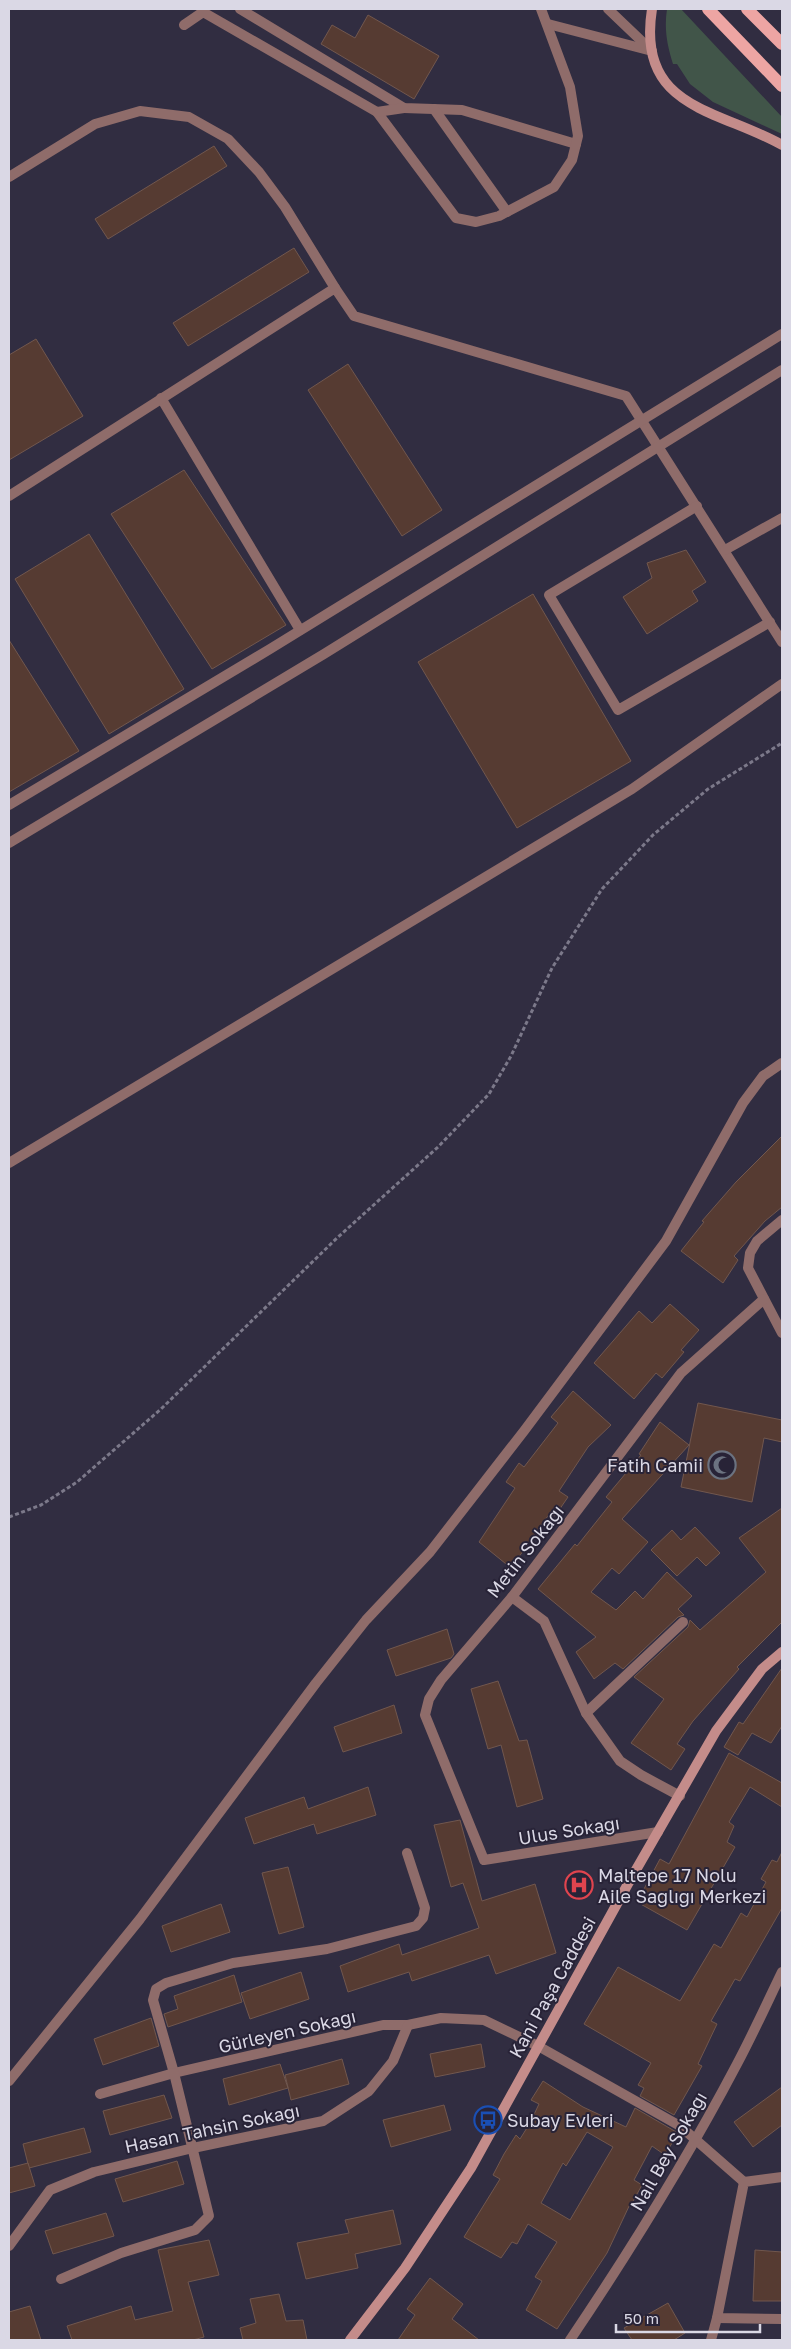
<svg xmlns="http://www.w3.org/2000/svg" width="791" height="2349" viewBox="0 0 791 2349" font-family="'Golos Text',sans-serif">
	<rect width="100%" height="100%" fill="#312d41"/>
	<path fill="#415549" d="M667,9H681L782,117V134L713,102L690,84L677,64H673C667,45 664,29 667,9Z"/>
	<g fill="#563b32" stroke="#71574e" fill-rule="evenodd">
		<polygon points="368,15 439,56 414,99 321,44 332,25 355,38"/>
		<polygon points="214,146 227,166 108,239 95,219"/>
		<polygon points="294,248 309,272 188,346 173,323"/>
		<polygon points="36,339 83,416 9,460 9,355"/>
		<polygon points="348,364 442,510 402,536 308,390"/>
		<polygon points="184,470 286,625 212,669 111,514"/>
		<polygon points="89,534 184,689 109,734 15,579"/>
		<polygon points="686,550 706,582 692,591 698,601 647,634 623,597 652,578 647,563"/>
		<polygon points="533,594 631,761 517,828 418,662"/>
		<polygon points="9,640 79,751 9,792"/>
		<polygon points="782,1136 782,1207 765,1221 734,1256 738,1260 723,1283 681,1251 704,1222 702,1221 736,1182"/>
		<polygon points="670,1304 699,1330 681,1350 684,1352 662,1378 656,1373 634,1399 594,1363 639,1311 652,1323"/>
		<polygon points="573,1391 611,1425 588,1447 559,1491 568,1497 555,1516 550,1513 511,1568 479,1542 515,1488 506,1482 519,1463 524,1467 558,1423 551,1417"/>
		<polygon points="698,1403 782,1420 782,1442 764,1438 752,1502 681,1487"/>
		<polygon points="660,1422 689,1445 622,1519 648,1542 619,1574 612,1568 591,1592 616,1610 635,1591 643,1599 667,1572 692,1596 678,1609 684,1615 678,1617 623,1669 615,1663 594,1679 576,1652 596,1637 538,1589 575,1544 577,1546 612,1502 606,1497 641,1455 639,1454"/>
		<polygon points="782,1508 782,1622 737,1667 739,1669 693,1721 677,1744 685,1749 671,1770 631,1743 664,1699 634,1677 688,1627 690,1620 700,1630 766,1572 739,1538"/>
		<polygon points="695,1527 720,1553 706,1566 697,1557 677,1576 651,1550 672,1530 681,1540"/>
		<polygon points="447,1629 454,1654 451,1658 396,1676 387,1650"/>
		<polygon points="782,1668 782,1726 771,1743 752,1733 738,1755 724,1747 739,1722 743,1724"/>
		<polygon points="498,1681 519,1741 527,1740 543,1799 517,1807 501,1745 488,1749 471,1689"/>
		<polygon points="394,1705 402,1733 343,1752 334,1727"/>
		<polygon points="729,1753 782,1783 782,1807 750,1787 729,1822 734,1826 727,1842 735,1847 687,1930 637,1902 660,1859 669,1864"/>
		<polygon points="368,1787 376,1815 317,1834 314,1824 254,1844 245,1818 304,1797 308,1809"/>
		<polygon points="460,1820 482,1901 535,1884 556,1953 496,1974 489,1955 412,1981 409,1972 348,1992 340,1966 399,1944 402,1955 479,1928 463,1883 451,1887 434,1825"/>
		<polygon points="782,1852 782,1908 740,1981 735,1979 711,2021 717,2024 698,2064 702,2066 674,2115 640,2096 644,2088 638,2085 651,2063 584,2024 618,1967 680,2001 714,1944 721,1948 741,1913 747,1917 766,1882 761,1879 772,1860 777,1862"/>
		<polygon points="288,1867 304,1927 279,1934 262,1873"/>
		<polygon points="221,1904 230,1932 171,1952 162,1926"/>
		<polygon points="301,1972 309,1999 250,2019 241,1993"/>
		<polygon points="234,1975 242,2002 168,2027 164,2014 178,2009 174,1996"/>
		<polygon points="151,2018 159,2046 103,2065 94,2039"/>
		<polygon points="481,2044 485,2067 435,2077 430,2054"/>
		<polygon points="342,2059 349,2084 291,2100 285,2075"/>
		<polygon points="280,2064 288,2088 229,2105 223,2079"/>
		<path d="M543,2081L583,2107L626,2127L635,2108L678,2133L665,2155L652,2146L634,2180L642,2185L632,2203L631,2202L607,2253L557,2329L526,2310L542,2281L535,2277L557,2242L528,2224L517,2244L512,2242L501,2258L464,2237L500,2179L493,2175L504,2154L516,2135L520,2139L530,2123L539,2104L531,2100ZM587,2132L613,2147L570,2220L541,2203L563,2163L566,2166Z"/>
		<polygon points="782,2087 782,2125 753,2147 734,2122"/>
		<polygon points="164,2095 172,2118 110,2135 103,2111"/>
		<polygon points="444,2105 451,2130 391,2147 383,2120"/>
		<polygon points="84,2128 91,2152 29,2168 23,2144"/>
		<polygon points="177,2161 184,2184 123,2202 115,2179"/>
		<polygon points="28,2163 35,2186 9,2193 9,2168"/>
		<polygon points="393,2210 401,2244 355,2254 358,2268 306,2279 297,2243 349,2233 345,2220"/>
		<polygon points="106,2213 114,2236 53,2254 45,2231"/>
		<polygon points="209,2240 219,2275 188,2282 204,2337 193,2340 72,2340 67,2326 131,2306 135,2320 173,2311 158,2250"/>
		<polygon points="755,2250 782,2252 782,2301 753,2301"/>
		<polygon points="430,2278 463,2304 452,2319 479,2340 398,2340 415,2315 407,2309"/>
		<polygon points="279,2294 286,2321 303,2320 307,2340 243,2340 240,2328 256,2323 250,2299"/>
		<polygon points="668,2303 685,2333 674,2340 632,2340 624,2328"/>
		<polygon points="30,2306 41,2340 9,2340 9,2312"/>
	</g>
	<g fill="none" stroke-linecap="round" stroke-linejoin="round">
		<polyline stroke="#7c798a" stroke-width="3" stroke-dasharray="4 2.5" stroke-linecap="butt" points="9,1517 41,1505 77,1482 161,1409 337,1238 438,1147 489,1094 511,1056 552,968 602,889 653,835 708,789 782,743"/>
		<g stroke="#8f6c6a" stroke-width="10">
			<polyline points="240,9 404,108 462,110 576,144"/>
			<polyline points="548,24 652,51"/>
			<polyline points="184,25 203,12 377,112 456,218 476,222 499,216 554,187 572,160 578,136 570,87 541,9"/>
			<polyline points="434,109 507,212"/>
			<polyline points="377,112 404,108"/>
			<polyline points="9,177 95,124 140,111 189,117 228,139 259,172 285,207 335,288"/>
			<polyline points="161,398 300,630"/>
			<polyline points="9,496 335,288 354,316 626,396 782,642"/>
			<polyline points="697,506 549,595 618,710 770,622"/>
			<polyline points="725,550 782,518"/>
			<polyline points="9,805 270,649 782,334"/>
			<polyline points="9,843 324,654 782,370"/>
			<polyline points="9,1163 632,789 782,684"/>
			<polyline points="174,2073 153,2000 156,1989 166,1983 233,1963 327,1949 416,1926 423,1918 425,1908 407,1853"/>
			<polyline points="9,2081 140,1919 316,1683 366,1620 430,1552 524,1431 666,1241 743,1103 763,1076 782,1063"/>
		</g>
		<g stroke="#8f6c6a" stroke-width="10">
			<polyline points="608,9 652,51"/>
			<polyline points="782,1220 757,1241 750,1253 748,1268 782,1333"/>
			<polyline points="512,1597 544,1621 586,1713 620,1761 641,1775 680,1796"/>
			<polyline points="586,1713 683,1622"/>
			<polyline points="658,1832 484,1860 425,1715 429,1699 441,1680 512,1597 681,1373 764,1299"/>
			<polyline points="100,2094 174,2073 383,2025 408,2025 441,2018 484,2020 538,2046 680,2126 744,2182"/>
			<polyline points="782,2177 744,2182 717,2318 782,2319"/>
			<polyline points="9,2246 50,2190 94,2172 193,2148 323,2121 369,2091 393,2061 408,2025"/>
			<polyline points="61,2279 121,2253 195,2230 209,2216 174,2073"/>
			<path d="M570,2340C630,2251 687,2159 737,2064C753,2034 767,2003 782,1972"/>
			<polyline points="711,2340 717,2318"/>
		</g>
		<g stroke="#c48c8a" stroke-width="10">
			<path d="M652,9C636,109 718,109 782,145"/>
			<polyline points="350,2340 405,2268 471,2168 629,1882 716,1731 762,1669 782,1652"/>
		</g>
		<g stroke="#eda5a3" stroke-width="12">
			<polyline points="708,9 782,86"/>
			<polyline points="747,9 782,44"/>
		</g>
	</g>
	<defs>
		<g id="mosque-ring" transform="scale(1.4375)"><circle r="9.5" fill="#282337" stroke="#6b7280" stroke-width="1.5"/><path d="M3.5-4.9A6 6 0 1 0 3.5 4.9A5 5 0 1 1 3.5-4.9Z" fill="#6b7280"/></g>
		<g id="hospital-ring" transform="scale(1.4375)"><circle r="9.5" fill="#282337" stroke="#e0444e" stroke-width="1.5"/><path d="M-5-5h3v3.5h4V-5h3V5h-3V1.5h-4V5h-3Z" fill="#e0444e"/></g>
		<g id="bus-ring" transform="scale(1.4375)"><circle r="9.5" fill="#282337" stroke="#1a4fb4" stroke-width="1.5"/><path d="M-5-6H5V4H4V6H2V4H-2V6H-4V4H-5ZM-3.5-4V0h7V-4ZM-3.5 1.2v1.5H-2V1.2ZM2 1.2v1.5H3.5V1.2Z" fill="#1a4fb4"/></g>
	</defs>
	<g fill-rule="evenodd">
		<use href="#mosque-ring" x="722" y="1465"/>
		<use href="#hospital-ring" x="579" y="1885"/>
		<use href="#bus-ring" x="488" y="2120"/>
	</g>
	<g text-anchor="middle" dominant-baseline="central" stroke-width="4" stroke-linejoin="round" paint-order="stroke">
		<g font-size="18" fill="#dad8e5" stroke="#282337" text-anchor="start">
			<text x="703" y="1465" text-anchor="end">Fatih Camii</text>
			<text x="598" y="1875">Maltepe 17 Nolu<tspan x="598" dy="21">Aile Sağlığı Merkezi</tspan></text>
			<text x="507" y="2120">Subay Evleri</text>
		</g>
		<g font-size="18" fill="#dad8e5" stroke="#282337">
			<text transform="translate(525 1551) rotate(-52)">Metin Sokağı</text>
			<text transform="translate(569 1830) rotate(-9)">Ulus Sokağı</text>
			<text transform="translate(552 1987) rotate(-61)">Kani Paşa Caddesi</text>
			<text transform="translate(287 2031) rotate(-13)">Gürleyen Sokağı</text>
			<text transform="translate(212 2128) rotate(-12)">Hasan Tahsin Sokağı</text>
			<text transform="translate(668 2151) rotate(-60)">Nail Bey Sokağı</text>
		</g>
	</g>
	<rect width="791" height="2349" fill="none" stroke="#dad8e5" stroke-width="20"/>
	<path d="M616 2324v8h144v-8" fill="none" stroke="#dad8e5" stroke-width="2.5"/>
	<text x="624" y="2324" font-size="15" fill="#dad8e5" stroke="#282337" stroke-width="4" paint-order="stroke">50 m</text>
</svg>
